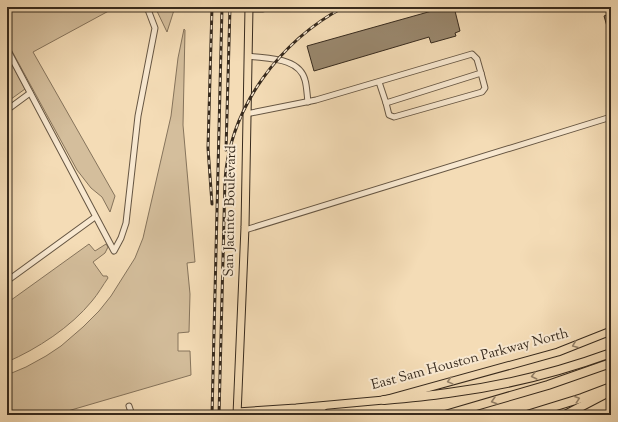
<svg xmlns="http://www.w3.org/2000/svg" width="618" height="422" viewBox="0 0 618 422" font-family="'Sorts Mill Goudy',serif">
	<rect width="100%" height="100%" fill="#f4dcb6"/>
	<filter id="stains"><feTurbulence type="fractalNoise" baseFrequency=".005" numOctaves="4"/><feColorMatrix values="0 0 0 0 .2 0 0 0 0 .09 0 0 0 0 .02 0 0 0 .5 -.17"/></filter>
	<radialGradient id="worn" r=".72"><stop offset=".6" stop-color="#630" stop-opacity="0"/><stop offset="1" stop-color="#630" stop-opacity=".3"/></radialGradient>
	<g fill="#d4be9c" stroke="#86745c">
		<polygon points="7,7 116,7 33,52 115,196 110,212 102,197 91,188 77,170 7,42"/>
		<polygon points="155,7 175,7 167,32"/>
		<polygon points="184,29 185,30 183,125 195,262 187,263 190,294 189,332 178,333 178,351 190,351 191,375 54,415 7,415 7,375 26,367 46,356 61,346 83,327 99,311 111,296 135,258 143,238 171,116 178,58"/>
		<polygon points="7,55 25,89 7,102"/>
		<path d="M89,244L95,251L106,244L108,247L105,253L93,262L103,276H107L108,278C103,285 98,294 92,301C71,327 37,349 7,362V303Z"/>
	</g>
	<g fill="#99876d" stroke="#372a1d">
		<polygon points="446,7 454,7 460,31 455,33 456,36 431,43 429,37 314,71 307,46"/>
		<polygon points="611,13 611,37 610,37 604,16"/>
	</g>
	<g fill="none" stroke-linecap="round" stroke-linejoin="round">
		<g stroke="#665643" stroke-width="7">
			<g id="minor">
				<polyline points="249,9 263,9 270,7"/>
				<polyline points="7,49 114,251 121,238 126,223 138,116 155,28 147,7"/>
				<path d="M248,56C267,59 299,57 305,80C307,87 307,95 308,102"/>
				<polyline points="386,103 389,115 394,117 482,92 485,88 481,73"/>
				<polyline points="7,110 30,93"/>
				<polyline points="246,114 316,100 472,54 477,59 481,73 386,103 379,82"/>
				<polyline points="245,230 611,117"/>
				<polyline points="7,281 95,217"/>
				<polyline points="129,406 132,415"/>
			</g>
		</g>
		<g stroke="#372a1d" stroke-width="9">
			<g id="major">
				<polyline points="237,412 296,408 384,400 558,352 611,331"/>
				<polyline points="237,415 245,227 249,7"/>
				<polyline points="313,415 324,406"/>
				<polyline points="606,415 611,413"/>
			</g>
		</g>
		<g stroke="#372a1d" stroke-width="10">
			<g id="highway">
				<path d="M384,400C406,398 427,396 448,393C503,386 559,372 611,353"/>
				<polyline points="445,415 548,385 611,363"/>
				<polyline points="527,415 582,398 611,387"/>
				<polyline points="565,415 607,393"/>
			</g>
		</g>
		<use href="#minor" stroke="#f8e8d0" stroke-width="5"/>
		<use href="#major" stroke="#f4dcb6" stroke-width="7"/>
		<use href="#highway" stroke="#f4dcb6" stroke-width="8"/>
		<g stroke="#372a1d" stroke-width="3">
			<g id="rail">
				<polyline points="212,7 208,148 212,204"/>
				<polyline points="226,150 230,7"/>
				<polyline points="212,415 222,7"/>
				<path d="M219,415L225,180C230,107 280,41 344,7"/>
			</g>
		</g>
		<use href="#rail" stroke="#f8e8d0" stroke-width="1.5" stroke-dasharray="4.5" stroke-linecap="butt"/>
	</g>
	<defs><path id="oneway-chevron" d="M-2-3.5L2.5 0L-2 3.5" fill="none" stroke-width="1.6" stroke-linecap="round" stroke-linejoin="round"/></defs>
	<g stroke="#96836a">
		<use href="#oneway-chevron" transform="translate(575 345) rotate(159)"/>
		<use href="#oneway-chevron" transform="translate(534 376) rotate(166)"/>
		<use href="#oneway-chevron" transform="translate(450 381) rotate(165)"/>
		<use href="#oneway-chevron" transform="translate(577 399) rotate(-19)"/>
		<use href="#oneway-chevron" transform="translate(494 401) rotate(164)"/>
	</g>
	<g text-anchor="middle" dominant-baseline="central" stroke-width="4" stroke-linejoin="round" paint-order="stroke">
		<g font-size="14" fill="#372a1d" stroke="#f8e8d0">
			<text transform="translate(231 211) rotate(-89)">San Jacinto Boulevard</text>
			<text transform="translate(470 360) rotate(-15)">East Sam Houston Parkway North</text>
		</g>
	</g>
	<rect width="618" height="422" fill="none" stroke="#f4dcb6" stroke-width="24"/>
	<rect x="8" y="8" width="602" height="406" fill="none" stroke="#372a1d" stroke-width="2"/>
	<rect x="12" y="12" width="594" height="398" fill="none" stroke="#372a1d"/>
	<rect width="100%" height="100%" filter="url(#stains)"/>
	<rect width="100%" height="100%" fill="url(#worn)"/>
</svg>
